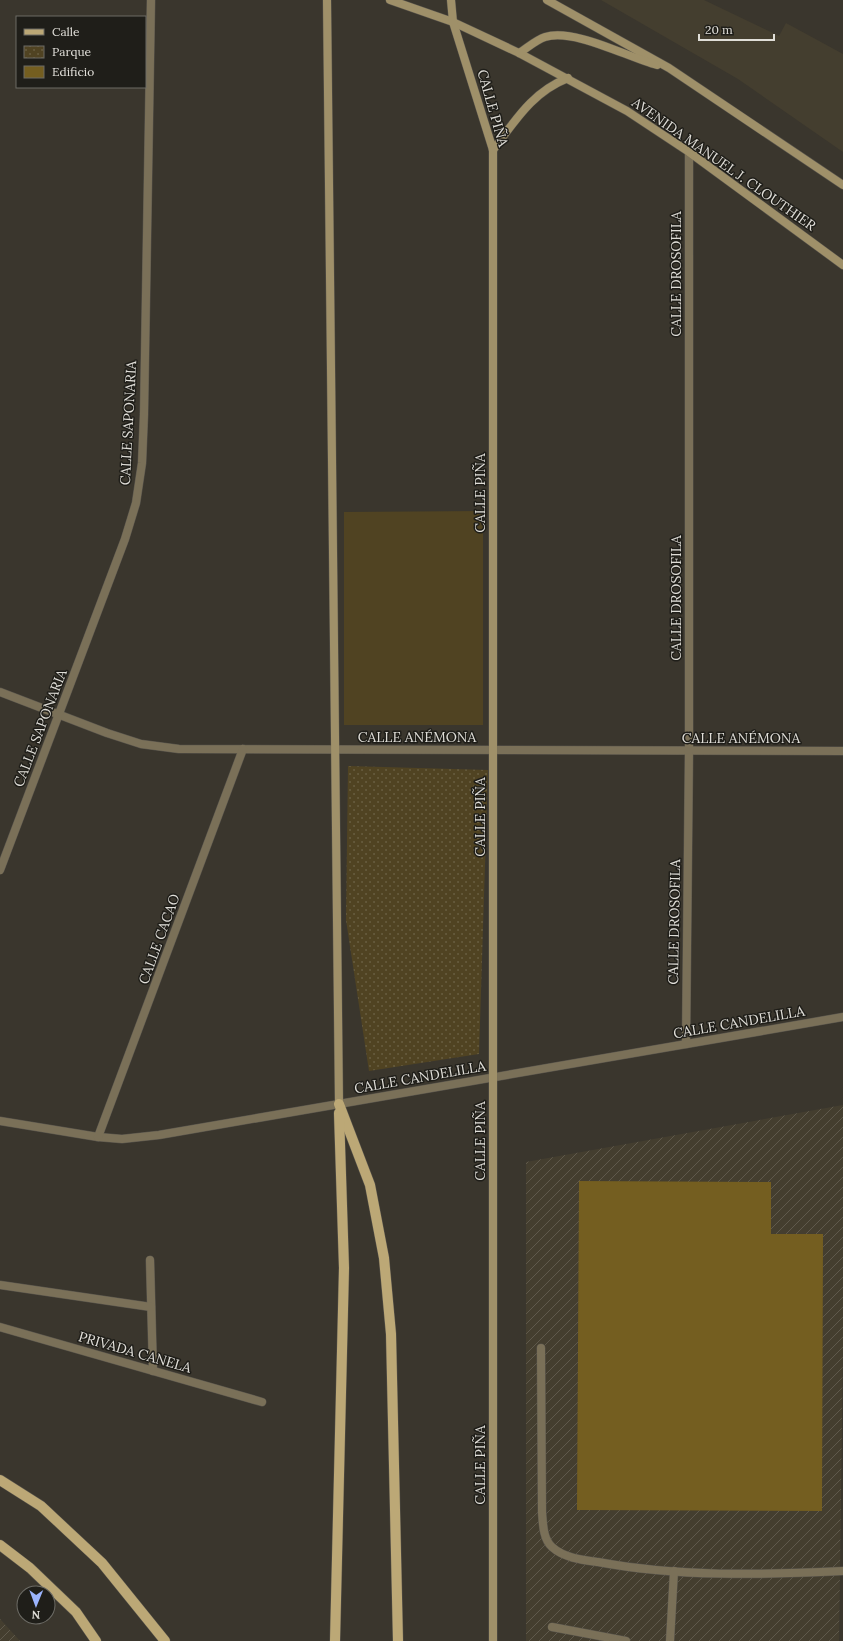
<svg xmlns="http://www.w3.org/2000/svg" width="843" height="1641" viewBox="0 0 843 1641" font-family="Lora,serif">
	<defs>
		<pattern id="industrial-furrows" width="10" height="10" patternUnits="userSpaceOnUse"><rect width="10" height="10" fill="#443e2f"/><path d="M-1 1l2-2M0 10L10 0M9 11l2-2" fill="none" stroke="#5f594c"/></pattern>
		<pattern id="park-dots" width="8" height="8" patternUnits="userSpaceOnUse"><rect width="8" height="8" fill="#504322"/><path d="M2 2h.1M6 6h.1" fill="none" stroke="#695e41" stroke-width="1.8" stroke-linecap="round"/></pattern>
	</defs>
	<rect width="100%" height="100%" fill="#3a362d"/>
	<polygon fill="#443e2f" points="601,0 704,0 779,36 786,23 843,54 843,152 738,79"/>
	<g fill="url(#industrial-furrows)">
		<polygon points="843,1105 843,1348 839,1641 526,1641 526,1162"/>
		<polygon points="0,1619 1,1620 20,1641 0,1641"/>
	</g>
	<polygon fill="#504322" points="483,511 483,725 344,725 344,512"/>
	<polygon fill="url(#park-dots)" points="348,766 488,770 479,1054 369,1071 346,920"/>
	<polygon fill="#745e20" points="579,1181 771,1182 771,1234 823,1234 822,1511 577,1510"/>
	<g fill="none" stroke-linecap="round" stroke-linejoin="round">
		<g stroke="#58544c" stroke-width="9">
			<g id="service">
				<path d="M541,1348L542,1512C543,1524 543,1539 552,1547C564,1558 583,1560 598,1562C678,1577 761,1575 843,1571"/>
				<polyline points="552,1627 626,1641"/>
				<polyline points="670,1641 674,1571"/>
			</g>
		</g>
		<g stroke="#58544c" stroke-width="9">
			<g id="minor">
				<polyline points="0,692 107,733 141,744 179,749 843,751"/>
				<polyline points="0,870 125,539 136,503 142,463 144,414 151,0"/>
				<polyline points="686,1044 689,751 689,152"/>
				<polyline points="0,1121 98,1137 122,1139 159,1135 843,1017"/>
				<polyline points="98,1137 243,749"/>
				<polyline points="150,1260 153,1371"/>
				<polyline points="0,1285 151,1307"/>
				<polyline points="0,1327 262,1402"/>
			</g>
		</g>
		<g stroke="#58544c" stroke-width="9">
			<g id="secondary">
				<polyline points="327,0 339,1104"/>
				<polyline points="390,0 453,22 519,53 627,111 689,152 843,265"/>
				<polyline points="451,0 453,22 493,150 493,1641"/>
				<polyline points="547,0 669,68 843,185"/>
				<path d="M519,53C527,48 536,40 545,37C574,28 627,57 657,65"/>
				<path d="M493,150C515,121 532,92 568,78"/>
			</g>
		</g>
		<g stroke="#58544c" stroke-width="11">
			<g id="primary">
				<polyline points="339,1104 370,1185 384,1258 391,1334 398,1641"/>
				<polyline points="0,1480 41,1506 102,1563 165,1641"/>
				<polyline points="0,1545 30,1568 76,1612 96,1641"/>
				<polyline points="335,1641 344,1268 339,1113"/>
			</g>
		</g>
		<use href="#service" stroke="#7a7058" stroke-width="8"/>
		<use href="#minor" stroke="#7a7058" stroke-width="8"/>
		<use href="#secondary" stroke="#9f9069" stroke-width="8"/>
		<use href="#primary" stroke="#bca876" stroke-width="10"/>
	</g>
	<g text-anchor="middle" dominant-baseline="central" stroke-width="3" stroke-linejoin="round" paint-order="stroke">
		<g font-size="14" fill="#e0ded8" stroke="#1f1e19">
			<text transform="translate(493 108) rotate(74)">CALLE PIÑA</text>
			<text transform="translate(724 164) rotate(35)">AVENIDA MANUEL J. CLOUTHIER</text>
			<text transform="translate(676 274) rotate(-90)">CALLE DROSOFILA</text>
			<text transform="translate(128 423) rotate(-87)">CALLE SAPONARIA</text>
			<text transform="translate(480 493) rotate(-90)">CALLE PIÑA</text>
			<text transform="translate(676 598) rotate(-90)">CALLE DROSOFILA</text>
			<text transform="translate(40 728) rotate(-69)">CALLE SAPONARIA</text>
			<text x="417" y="737">CALLE ANÉMONA</text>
			<text x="741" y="738">CALLE ANÉMONA</text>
			<text transform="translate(480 817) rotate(-90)">CALLE PIÑA</text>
			<text transform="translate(674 922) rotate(-89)">CALLE DROSOFILA</text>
			<text transform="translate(159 939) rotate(-70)">CALLE CACAO</text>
			<text transform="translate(739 1022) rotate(-10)">CALLE CANDELILLA</text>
			<text transform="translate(420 1077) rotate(-10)">CALLE CANDELILLA</text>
			<text transform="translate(480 1141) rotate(-90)">CALLE PIÑA</text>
			<text transform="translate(135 1352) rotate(16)">PRIVADA CANELA</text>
			<text transform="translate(480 1465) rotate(-90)">CALLE PIÑA</text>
		</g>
	</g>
	<rect x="16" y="16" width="130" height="72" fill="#1f1e19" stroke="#6c6b65"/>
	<rect x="24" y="29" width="20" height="6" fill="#bca876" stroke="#6c6b65"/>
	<text x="52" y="36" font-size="12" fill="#e0ded8">Calle</text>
	<rect x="24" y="46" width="20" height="12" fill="url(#park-dots)" stroke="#6c6b65"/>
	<text x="52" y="56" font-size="12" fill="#e0ded8">Parque</text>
	<rect x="24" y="66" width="20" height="12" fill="#745e20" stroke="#6c6b65"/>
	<text x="52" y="76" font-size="12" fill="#e0ded8">Edificio</text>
	<g transform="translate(36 1605) rotate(181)"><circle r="19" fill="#1f1e19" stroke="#6c6b65"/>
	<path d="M0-3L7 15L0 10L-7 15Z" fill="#9bb4fd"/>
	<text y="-6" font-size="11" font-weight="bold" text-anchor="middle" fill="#e0ded8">N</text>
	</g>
	<path d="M699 34v6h75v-6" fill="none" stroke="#e0ded8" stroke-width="2"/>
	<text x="705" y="34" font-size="12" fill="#e0ded8" stroke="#1f1e19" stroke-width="3" paint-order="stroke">20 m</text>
</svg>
